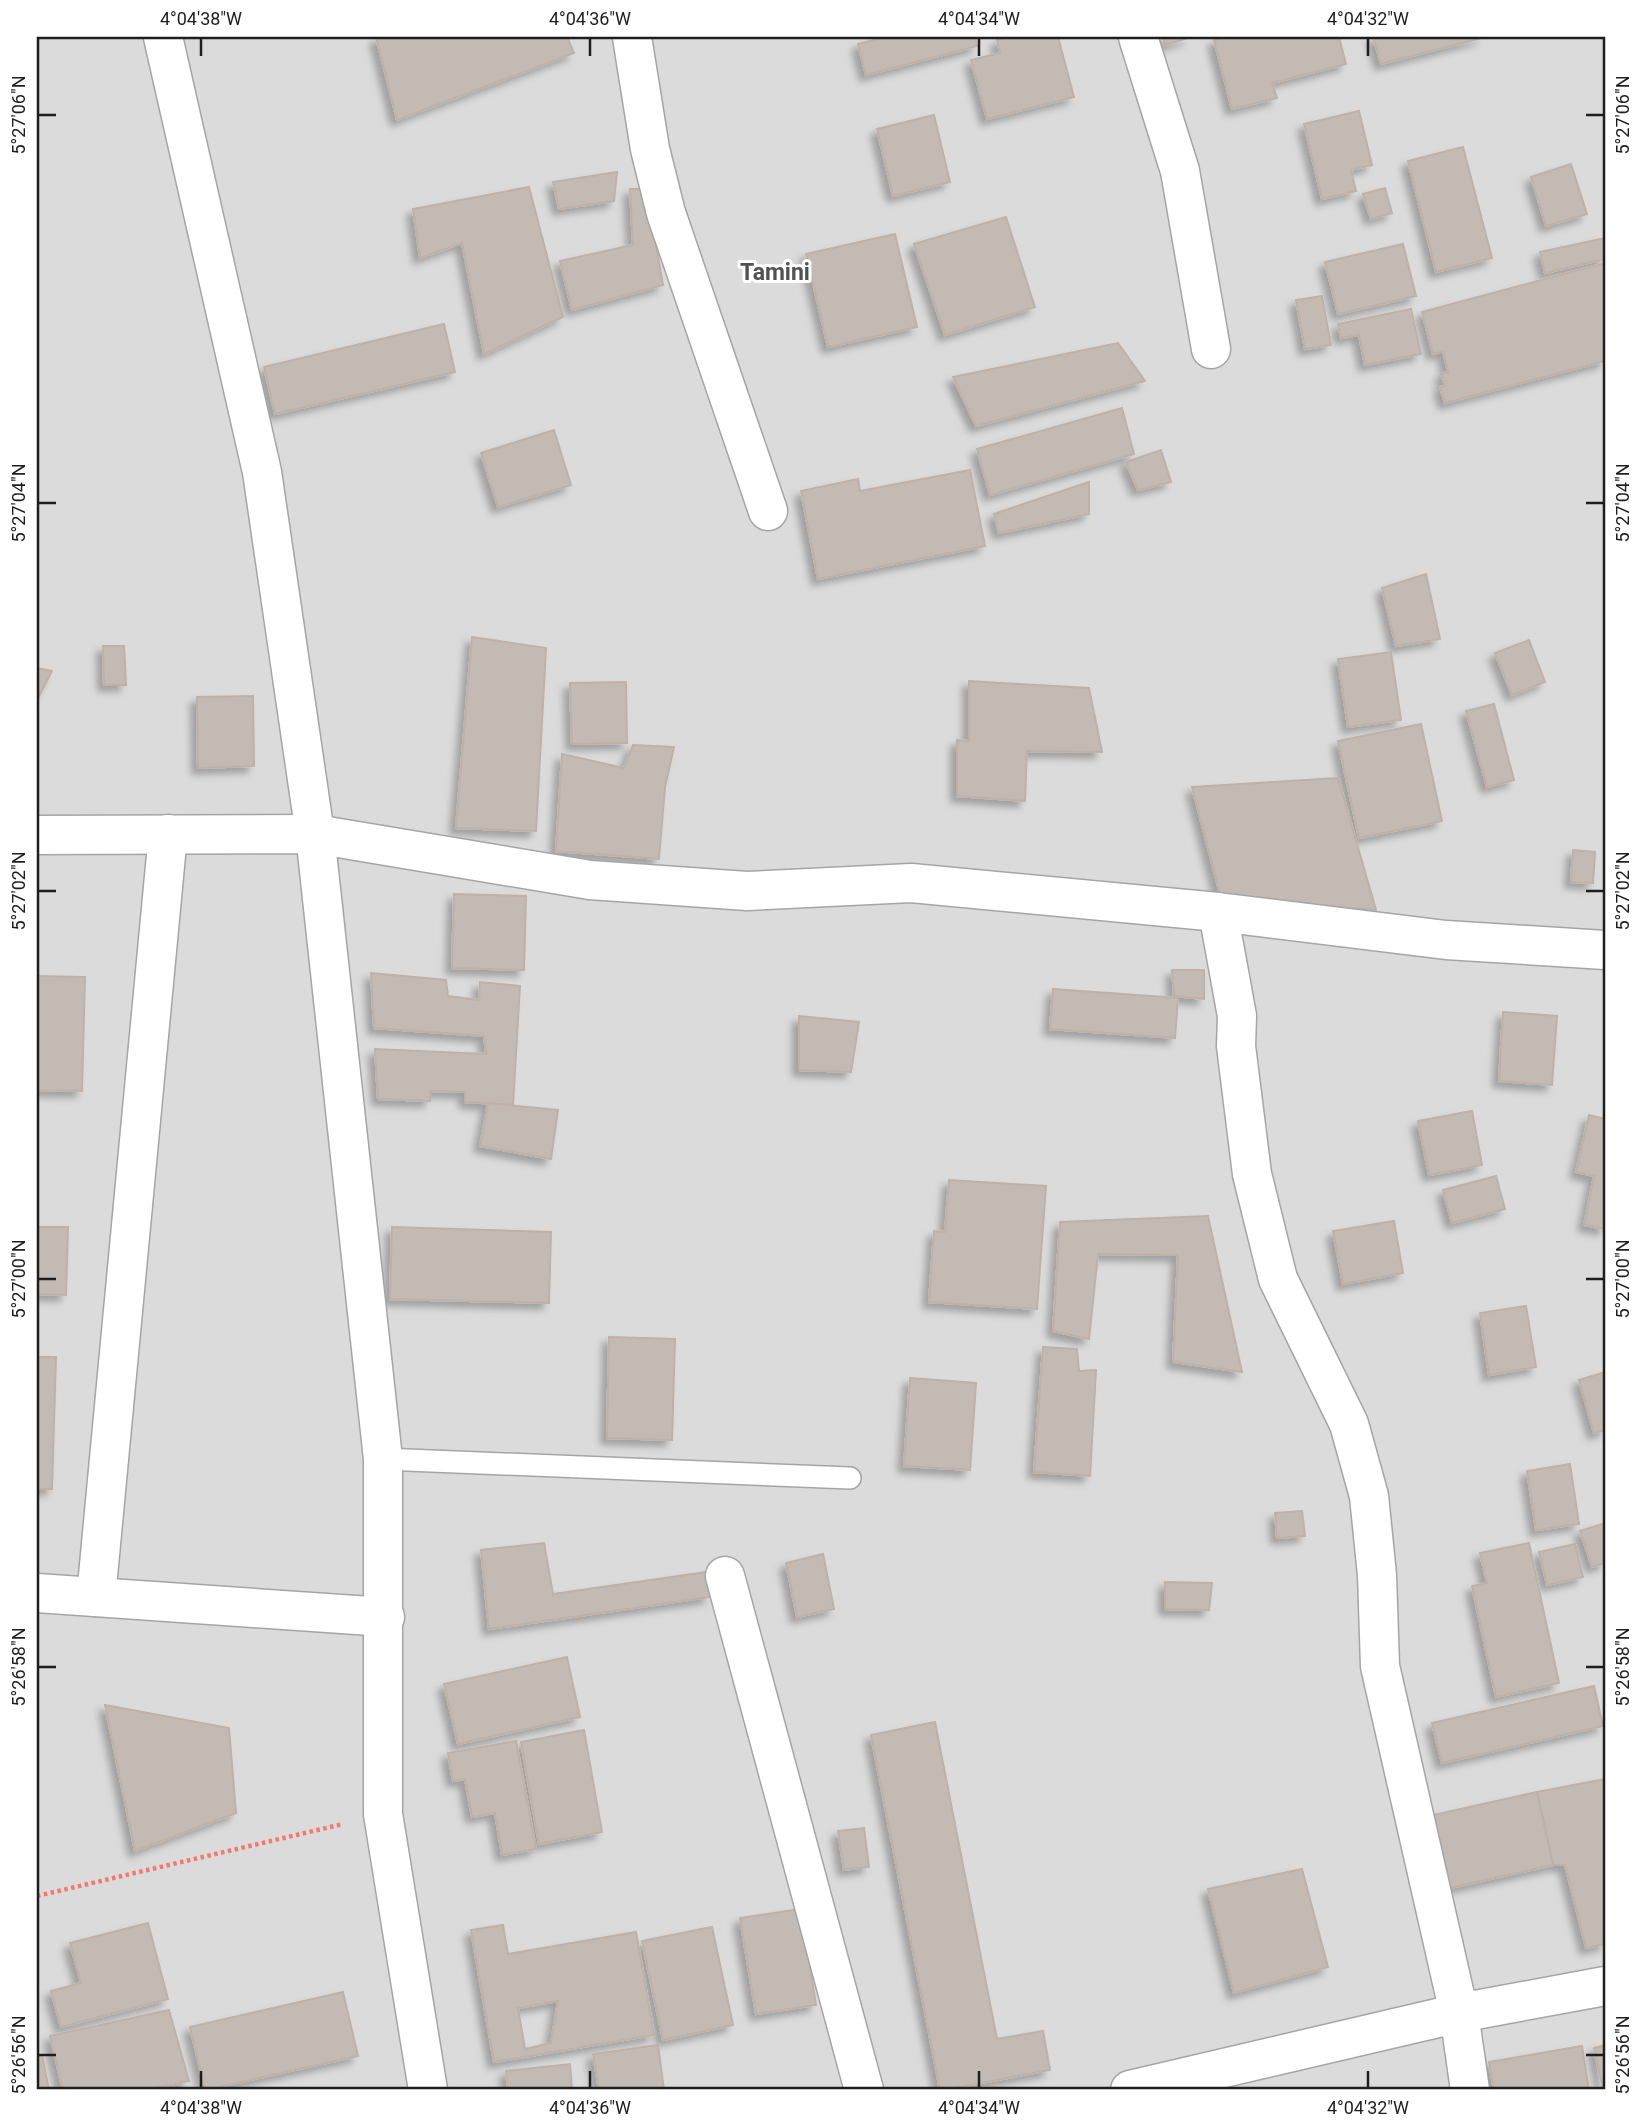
<svg xmlns="http://www.w3.org/2000/svg" width="1642" height="2127" viewBox="0 0 1642 2127" font-family="Roboto,sans-serif">
	<defs>
		<filter id="shadow"><feDropShadow dx="-6" dy="6" stdDeviation="3.5" flood-color="#0004"/></filter>
	</defs>
	<rect width="100%" height="100%" fill="#efebe4"/>
	<rect fill="#dcdbdb" x="37" y="37" width="1568" height="2053"/>
	<g fill="#c3bab4" stroke="#c0b1a7" stroke-width="2" fill-rule="evenodd" filter="url(#shadow)">
		<polygon points="376,37 567,37 574,53 397,120"/>
		<polygon points="886,37 975,37 977,46 866,75 858,44"/>
		<polygon points="1009,37 1058,37 1074,97 987,119 971,60 1000,53 997,40"/>
		<polygon points="1163,37 1191,37 1165,45"/>
		<polygon points="1227,37 1339,37 1346,64 1272,83 1277,98 1232,109 1214,40"/>
		<polygon points="1373,37 1485,37 1381,64"/>
		<polygon points="1359,111 1372,165 1351,170 1356,191 1322,199 1304,124"/>
		<polygon points="934,115 950,182 893,196 877,129"/>
		<polygon points="1463,147 1492,258 1436,272 1408,161"/>
		<polygon points="1571,164 1587,214 1546,226 1531,177"/>
		<polygon points="617,172 614,201 559,209 553,182"/>
		<polygon points="529,187 563,317 484,354 462,243 420,258 413,209"/>
		<polygon points="1385,188 1392,213 1371,219 1363,194"/>
		<polygon points="630,189 646,189 663,285 572,310 560,261 633,245"/>
		<polygon points="1006,217 1035,307 945,335 914,244"/>
		<polygon points="895,234 917,327 828,347 806,254"/>
		<polygon points="1605,238 1605,259 1545,273 1540,252"/>
		<polygon points="1403,244 1416,296 1338,314 1325,262"/>
		<polygon points="1605,263 1605,361 1445,403 1440,387 1445,386 1441,374 1448,372 1443,351 1433,354 1422,312"/>
		<polygon points="1322,296 1331,345 1305,349 1296,300"/>
		<polygon points="1411,309 1421,354 1365,365 1359,335 1341,338 1338,324"/>
		<polygon points="444,324 455,372 275,414 264,367"/>
		<polygon points="1118,343 1145,381 976,426 953,377"/>
		<polygon points="1122,408 1134,454 990,495 977,449"/>
		<polygon points="554,430 571,485 498,507 481,453"/>
		<polygon points="1161,450 1171,482 1138,490 1126,462"/>
		<polygon points="970,470 985,546 818,579 801,491 858,479 860,491"/>
		<polygon points="1089,482 1089,514 999,533 994,514"/>
		<polygon points="1426,574 1440,639 1396,646 1382,588"/>
		<polygon points="472,637 546,648 536,831 456,828"/>
		<polygon points="1529,640 1545,682 1512,695 1495,653"/>
		<polygon points="103,646 124,646 126,685 104,685"/>
		<polygon points="1391,652 1401,720 1348,727 1338,659"/>
		<polygon points="37,668 52,671 37,700"/>
		<polygon points="969,681 1089,688 1102,752 1027,751 1025,801 957,796 957,740 969,741"/>
		<polygon points="626,682 627,743 572,744 570,683"/>
		<polygon points="253,696 254,766 198,768 197,697"/>
		<polygon points="1494,704 1514,780 1487,787 1466,711"/>
		<polygon points="1421,724 1442,821 1359,838 1338,741"/>
		<polygon points="633,745 674,747 665,787 659,859 556,851 562,754 624,768"/>
		<polygon points="1338,778 1376,910 1221,898 1192,787"/>
		<polygon points="1573,850 1595,852 1593,883 1571,882"/>
		<polygon points="454,894 526,896 524,970 452,968"/>
		<polygon points="1172,970 1204,970 1204,999 1174,996"/>
		<polygon points="371,973 446,980 448,996 479,1000 480,982 520,986 513,1105 465,1102 465,1092 430,1091 430,1101 378,1099 375,1049 486,1054 484,1036 374,1028"/>
		<polygon points="37,976 85,977 82,1091 37,1090"/>
		<polygon points="1053,989 1178,998 1175,1038 1050,1029"/>
		<polygon points="1503,1012 1557,1016 1552,1085 1499,1081"/>
		<polygon points="799,1016 859,1022 851,1072 799,1070"/>
		<polygon points="488,1103 558,1110 551,1159 480,1146"/>
		<polygon points="1472,1111 1482,1165 1429,1175 1418,1121"/>
		<polygon points="1589,1115 1605,1119 1605,1229 1584,1225 1594,1176 1576,1172"/>
		<polygon points="1496,1176 1505,1209 1452,1223 1443,1190"/>
		<polygon points="949,1180 1046,1186 1037,1309 929,1302 934,1231 945,1232"/>
		<polygon points="1208,1216 1242,1372 1173,1362 1178,1255 1098,1254 1089,1339 1053,1331 1060,1222"/>
		<polygon points="1394,1221 1403,1273 1343,1284 1333,1231"/>
		<polygon points="37,1227 68,1227 66,1295 37,1294"/>
		<polygon points="392,1227 551,1232 549,1303 390,1299"/>
		<polygon points="1526,1306 1536,1367 1489,1375 1480,1313"/>
		<polygon points="609,1337 675,1339 672,1440 607,1438"/>
		<polygon points="1043,1347 1077,1349 1079,1371 1096,1370 1090,1476 1034,1472"/>
		<polygon points="37,1357 56,1357 52,1489 37,1489"/>
		<polygon points="1605,1372 1605,1430 1594,1433 1579,1380"/>
		<polygon points="910,1378 976,1383 970,1470 904,1466"/>
		<polygon points="1570,1464 1579,1524 1536,1530 1527,1471"/>
		<polygon points="1302,1511 1305,1536 1277,1538 1275,1513"/>
		<polygon points="1605,1523 1605,1563 1592,1567 1580,1531"/>
		<polygon points="544,1543 553,1594 707,1572 710,1597 489,1629 481,1550"/>
		<polygon points="1529,1543 1559,1683 1496,1697 1472,1586 1487,1583 1480,1553"/>
		<polygon points="1575,1544 1583,1577 1547,1585 1539,1552"/>
		<polygon points="823,1554 834,1609 797,1617 786,1563"/>
		<polygon points="1165,1582 1212,1583 1209,1610 1165,1609"/>
		<polygon points="567,1657 580,1717 458,1744 444,1684"/>
		<polygon points="1594,1686 1603,1726 1442,1763 1432,1723"/>
		<polygon points="105,1705 229,1728 236,1813 135,1851"/>
		<polygon points="935,1722 997,2039 1043,2031 1050,2070 944,2090 940,2090 871,1735"/>
		<polygon points="584,1730 602,1832 539,1844 521,1742"/>
		<polygon points="516,1741 536,1849 502,1855 495,1813 472,1817 465,1779 453,1781 448,1753"/>
		<polygon points="1605,1779 1605,1944 1586,1948 1565,1865 1553,1865 1537,1792"/>
		<polygon points="1537,1792 1553,1865 1446,1889 1429,1816"/>
		<polygon points="864,1828 869,1867 844,1870 838,1831"/>
		<polygon points="1302,1869 1328,1967 1234,1993 1208,1889"/>
		<polygon points="801,1909 816,2005 756,2014 740,1918"/>
		<polygon points="148,1923 168,1999 61,2027 51,1991 81,1983 70,1943"/>
		<path d="M503,1925L508,1954L636,1932L654,2035L494,2062L471,1930ZM558,2001L551,2043L525,2049L518,2008Z"/>
		<polygon points="712,1927 733,2025 663,2040 642,1941"/>
		<polygon points="343,1992 358,2056 205,2090 190,2027"/>
		<polygon points="169,2010 189,2081 145,2090 63,2090 50,2036"/>
		<polygon points="658,2045 664,2090 599,2090 593,2054"/>
		<polygon points="1605,2045 1605,2090 1603,2090 1594,2048"/>
		<polygon points="1582,2046 1589,2090 1494,2090 1489,2062"/>
		<polygon points="42,2055 49,2090 37,2090 37,2056"/>
		<polygon points="570,2064 572,2090 508,2090 506,2071"/>
	</g>
	<g fill="none" stroke-linecap="round" stroke-linejoin="round">
		<g stroke="#a5a5a5" stroke-width="24">
			<polyline id="service" points="383,1459 850,1478"/>
		</g>
		<g stroke="#a5a5a5" stroke-width="41">
			<g id="minor">
				<polyline points="163,37 262,472 315,834 383,1459 383,1814 428,2090"/>
				<polyline points="632,37 650,149 666,213 768,511"/>
				<polyline points="1138,37 1180,171 1211,349"/>
				<polyline points="37,835 315,834 590,880 747,891 911,883 1218,912 1446,940 1605,950"/>
				<polyline points="1218,912 1237,1016 1236,1046 1252,1174 1278,1279 1349,1424 1369,1496 1377,1575 1380,1666 1459,2013 1470,2090"/>
				<polyline points="725,1576 864,2090"/>
				<polyline points="37,1593 385,1617"/>
				<polyline points="96,1597 168,834"/>
				<polyline points="1130,2090 1459,2013 1605,1986"/>
			</g>
		</g>
		<polyline stroke="#f6776e" stroke-width="4.5" stroke-dasharray="3.5 3.5" stroke-linecap="butt" points="37,1896 343,1824"/>
		<use href="#service" stroke="#fff" stroke-width="21"/>
		<use href="#minor" stroke="#fff" stroke-width="38"/>
	</g>
	<path fill="none" stroke="#1e1e1e" stroke-width="2.5" d="M201,38V56M590,38V56M979,38V56M1368,38V56M38,115H56M1586,115H1604M38,503H56M1586,503H1604M38,891H56M1586,891H1604M38,1279H56M1586,1279H1604M38,1667H56M1586,1667H1604M38,2055H56M1586,2055H1604M201,2071V2088M590,2071V2088M979,2071V2088M1368,2071V2088"/>
	<g text-anchor="middle" dominant-baseline="central" stroke-width="6" stroke-linejoin="round" paint-order="stroke">
		<g font-size="23" font-weight="bold" fill="#515151" stroke="#fff">
			<text x="775" y="272">Tamini</text>
		</g>
	</g>
	<rect width="1642" height="2127" fill="none" stroke="#ffffff" stroke-width="77"/>
	<rect x="38" y="38" width="1566" height="2050" fill="none" stroke="#1e1e1e" stroke-width="2.5"/>
	<g font-size="18" text-anchor="middle" fill="#1e1e1e">
		<text x="201" y="25">4°04'38"W</text>
		<text x="590" y="25">4°04'36"W</text>
		<text x="979" y="25">4°04'34"W</text>
		<text x="1368" y="25">4°04'32"W</text>
		<text transform="translate(19 115) rotate(-90)" y="6">5°27'06"N</text>
		<text transform="translate(1623 115) rotate(-90)" y="6">5°27'06"N</text>
		<text transform="translate(19 503) rotate(-90)" y="6">5°27'04"N</text>
		<text transform="translate(1623 503) rotate(-90)" y="6">5°27'04"N</text>
		<text transform="translate(19 891) rotate(-90)" y="6">5°27'02"N</text>
		<text transform="translate(1623 891) rotate(-90)" y="6">5°27'02"N</text>
		<text transform="translate(19 1279) rotate(-90)" y="6">5°27'00"N</text>
		<text transform="translate(1623 1279) rotate(-90)" y="6">5°27'00"N</text>
		<text transform="translate(19 1667) rotate(-90)" y="6">5°26'58"N</text>
		<text transform="translate(1623 1667) rotate(-90)" y="6">5°26'58"N</text>
		<text transform="translate(19 2055) rotate(-90)" y="6">5°26'56"N</text>
		<text transform="translate(1623 2055) rotate(-90)" y="6">5°26'56"N</text>
		<text x="201" y="2114">4°04'38"W</text>
		<text x="590" y="2114">4°04'36"W</text>
		<text x="979" y="2114">4°04'34"W</text>
		<text x="1368" y="2114">4°04'32"W</text>
	</g>
</svg>
